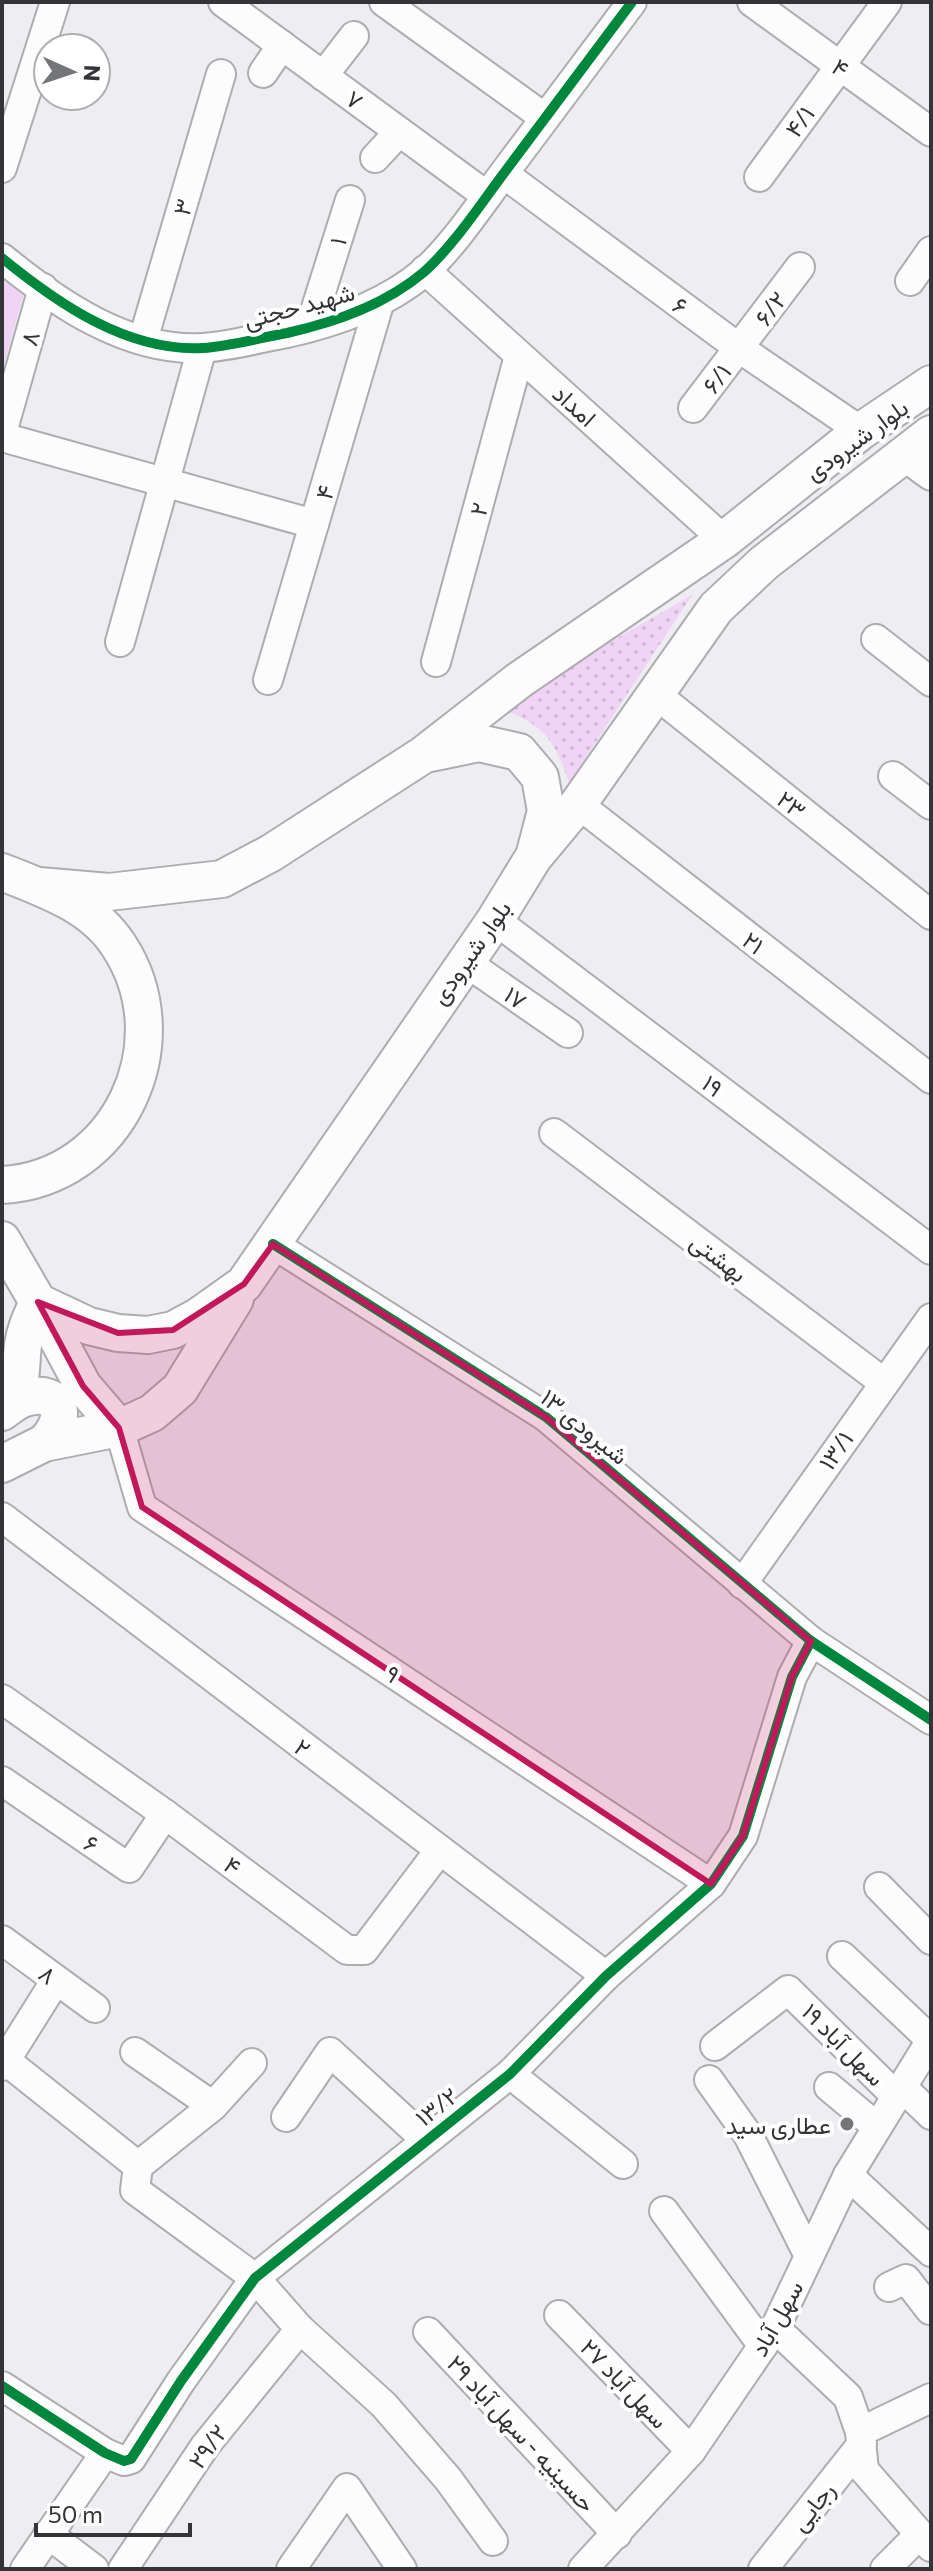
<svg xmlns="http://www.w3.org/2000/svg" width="933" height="2571" viewBox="0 0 933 2571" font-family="Commissioner,Vazirmatn,sans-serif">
	<defs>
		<pattern id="grass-dots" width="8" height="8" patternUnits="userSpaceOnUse" patternTransform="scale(2)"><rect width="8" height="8" fill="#f0d4f5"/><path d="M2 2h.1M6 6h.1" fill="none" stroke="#ceb7d3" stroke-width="1.8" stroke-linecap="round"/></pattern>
	</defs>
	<rect width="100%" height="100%" fill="#ededf2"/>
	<path fill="url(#grass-dots)" d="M692,595L569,783C553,736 544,725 497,707Z"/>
	<polygon fill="#f0d4f5" points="2,276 24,293 2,372"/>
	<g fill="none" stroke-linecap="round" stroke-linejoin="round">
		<g stroke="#adadb0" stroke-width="32">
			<g id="minor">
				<polyline points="223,2 487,196"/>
				<polyline points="384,2 545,118"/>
				<polyline points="752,2 931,132"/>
				<polyline points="263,73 282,45"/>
				<polyline points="323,76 354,36"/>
				<polyline points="375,158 399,132"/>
				<polyline points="2,168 55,2"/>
				<polyline points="504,174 739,348 861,431"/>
				<polyline points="759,177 887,2"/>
				<path d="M2,258C57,303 127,352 203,348C231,346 259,338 287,333C336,322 385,305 424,272C454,245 480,205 504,173C547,116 590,59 632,2"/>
				<polyline points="425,270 724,540"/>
				<polyline points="910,281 931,251"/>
				<polyline points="310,327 350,200"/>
				<polyline points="143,340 221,74"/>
				<polyline points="693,408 800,267"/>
				<polyline points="2,433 43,288"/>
				<polyline points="2,437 314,524"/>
				<polyline points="902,455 931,476"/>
				<polyline points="876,639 931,682"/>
				<polyline points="120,642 202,348"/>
				<polyline points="436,662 519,356"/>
				<polyline points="268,680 379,304"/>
				<polyline points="653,692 931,915"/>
				<polyline points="893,776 931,805"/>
				<polyline points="578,804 931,1079"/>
				<polyline points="495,920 931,1250"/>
				<polyline points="464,961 568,1033"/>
				<polyline points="554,1133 883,1382"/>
				<polyline points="273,1244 546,1417 811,1641 931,1720"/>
				<polyline points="119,1428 142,1507 711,1884"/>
				<polyline points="2,1517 606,1976"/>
				<polyline points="742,1584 931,1318"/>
				<polyline points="2,1699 165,1814 347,1950 364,1950 439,1851"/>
				<polyline points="2,1781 129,1868 165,1814"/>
				<polyline points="879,1887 931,1940"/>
				<polyline points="2,1940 95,2008"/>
				<polyline points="715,2046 788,1990 896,2096"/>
				<polyline points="135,2052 213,2106"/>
				<polyline points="5,2060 138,2166"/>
				<polyline points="252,2063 213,2106 138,2166 135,2190 255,2278 300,2329 384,2405 448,2479 493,2541"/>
				<polyline points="2,2066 56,1980"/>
				<polyline points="510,2074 623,2164"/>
				<polyline points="709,2080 748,2135 809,2256"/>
				<polyline points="829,2087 877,2127"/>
				<polyline points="902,2087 931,2115"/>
				<polyline points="286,2117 330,2052 426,2140"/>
				<polyline points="848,2175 931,2252"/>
				<polyline points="664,2211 763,2346"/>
				<polyline points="889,2287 906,2279 930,2310"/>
				<polyline points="559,2315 691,2451"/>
				<polyline points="775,2328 848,2397 860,2432 864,2470 931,2547"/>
				<polyline points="428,2332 617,2534"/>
				<polyline points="2,2386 105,2453 124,2461 131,2459 181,2381 255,2278 510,2074 606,1976 711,1884 743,1836 792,1677 811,1641"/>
				<polyline points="860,2432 931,2398"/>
				<polyline points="48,2534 94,2569"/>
				<polyline points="25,2569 105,2453"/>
				<polyline points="123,2569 205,2446 300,2329"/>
				<polyline points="291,2569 347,2488 402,2569"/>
				<polyline points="583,2569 691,2451 775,2328 848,2175 931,2040 842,1956"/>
				<polyline points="763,2569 862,2444"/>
				<polyline points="885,2569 919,2535"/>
			</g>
		</g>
		<g stroke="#adadb0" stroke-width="40">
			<g id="major">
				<polyline points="431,753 479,743 519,752 540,777 546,811 535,853"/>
				<path d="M2,872C45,889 93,905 119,946C182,1042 119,1179 2,1185"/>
				<polyline points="39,886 109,892 222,879 271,853 423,755 518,681 724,540 861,431 931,384"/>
				<polyline points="2,1240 38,1302 89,1326 118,1333 148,1335 173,1330 199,1316 244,1284 495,920 533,858 578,804 716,608 764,563 931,434"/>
				<polyline points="38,1302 83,1386 119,1428"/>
				<path d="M2,1409C26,1383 19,1376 23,1345C25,1329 32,1316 38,1302"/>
				<path d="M2,1412C9,1407 17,1400 25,1398C63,1387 69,1420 44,1443"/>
				<polyline points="2,1464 44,1443 119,1428 152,1413 180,1389 235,1299"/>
			</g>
		</g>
		<use href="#minor" stroke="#fcfcfd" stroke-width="28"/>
		<use href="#major" stroke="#fcfcfd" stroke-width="36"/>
		<g stroke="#fff" stroke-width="15">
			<g id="cycleway">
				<path d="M2,258C57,303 127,352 203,348C231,346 259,338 287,333C336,322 385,305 424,272C454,245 480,205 504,173C547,116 590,59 632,2"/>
				<polyline points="273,1244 546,1417 811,1641 931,1720"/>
				<polyline points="2,2386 105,2453 124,2461 131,2459 181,2381 255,2278 510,2074 606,1976 711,1884 743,1836 792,1677 811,1641"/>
			</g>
		</g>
		<use href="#cycleway" stroke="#00873e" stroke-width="10"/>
	</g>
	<path fill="#c2185b" fill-opacity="0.2" stroke="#c2185b" stroke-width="6" stroke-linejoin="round" d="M273,1244L546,1417L811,1641L792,1677L743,1836L711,1884L142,1507L119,1428L83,1386L38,1302L118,1333L173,1330L244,1284Z"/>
	<circle fill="#747578" stroke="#fff" stroke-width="3" cx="847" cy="2124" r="8"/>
	<g text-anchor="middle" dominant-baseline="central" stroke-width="8" stroke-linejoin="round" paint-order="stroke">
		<g font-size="24" fill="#333437" stroke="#fff">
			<text transform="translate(841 67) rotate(36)">۴</text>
			<text transform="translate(355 99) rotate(36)">۷</text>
			<text transform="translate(799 121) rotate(-54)">۴/۱</text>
			<text transform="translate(182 207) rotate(-74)">۳</text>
			<text transform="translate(337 241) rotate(-73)">۱</text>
			<text transform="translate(299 305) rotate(-15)">شهید حجتی</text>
			<text transform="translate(681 305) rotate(37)">۶</text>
			<text transform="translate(770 308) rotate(-53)">۶/۲</text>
			<text transform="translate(29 338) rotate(-74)">۸</text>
			<text transform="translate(716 378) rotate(-52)">۶/۱</text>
			<text transform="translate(575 405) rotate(42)">امداد</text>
			<text transform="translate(856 439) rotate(-36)">بلوار شیرودی</text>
			<text transform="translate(324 492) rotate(-74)">۴</text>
			<text transform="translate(478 509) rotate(-75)">۲</text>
			<text transform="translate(792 804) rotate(39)">۲۳</text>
			<text transform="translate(754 942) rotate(38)">۲۱</text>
			<text transform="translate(470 952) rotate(-55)">بلوار شیرودی</text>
			<text transform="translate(516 997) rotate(35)">۱۷</text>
			<text transform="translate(713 1085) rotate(37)">۱۹</text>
			<text transform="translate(719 1257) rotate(37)">بهشتی</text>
			<text transform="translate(585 1426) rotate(39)">شیرودی ۱۳</text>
			<text transform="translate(835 1450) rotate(-55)">۱۳/۱</text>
			<text transform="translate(393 1673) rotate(34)">۹</text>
			<text transform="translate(303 1747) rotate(37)">۲</text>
			<text transform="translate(92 1843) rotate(34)">۶</text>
			<text transform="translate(233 1865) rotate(37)">۴</text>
			<text transform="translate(48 1974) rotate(37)">۸</text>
			<text transform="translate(844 2044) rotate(45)">سهل آباد ۱۹</text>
			<text transform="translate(436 2106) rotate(-38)">۱۳/۲</text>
			<text transform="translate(776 2318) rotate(-61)">سهل آباد</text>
			<text transform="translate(625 2383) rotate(46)">سهل آباد ۲۷</text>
			<text transform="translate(522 2433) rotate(47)">حسینیه - سهل آباد ۲۹</text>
			<text transform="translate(207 2446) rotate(-54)">۲۹/۲</text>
			<text transform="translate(812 2506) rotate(-52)">رجایی</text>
		</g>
		<g font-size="24" fill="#333437" stroke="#fff" text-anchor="end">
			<text x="831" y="2124">عطاری سید</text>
		</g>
	</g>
	<rect width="933" height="2571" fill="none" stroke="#333437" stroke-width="8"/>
	<g transform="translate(72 72) rotate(93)"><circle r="38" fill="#ffffff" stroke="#adaeaf" stroke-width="2"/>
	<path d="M0-6L14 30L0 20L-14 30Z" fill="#747578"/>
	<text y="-12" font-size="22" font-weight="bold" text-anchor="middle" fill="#333437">N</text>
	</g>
	<path d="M36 2523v12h154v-12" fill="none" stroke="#333437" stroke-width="4"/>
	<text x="48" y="2523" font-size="24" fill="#333437" stroke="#ffffff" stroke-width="6" paint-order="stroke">50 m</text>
</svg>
